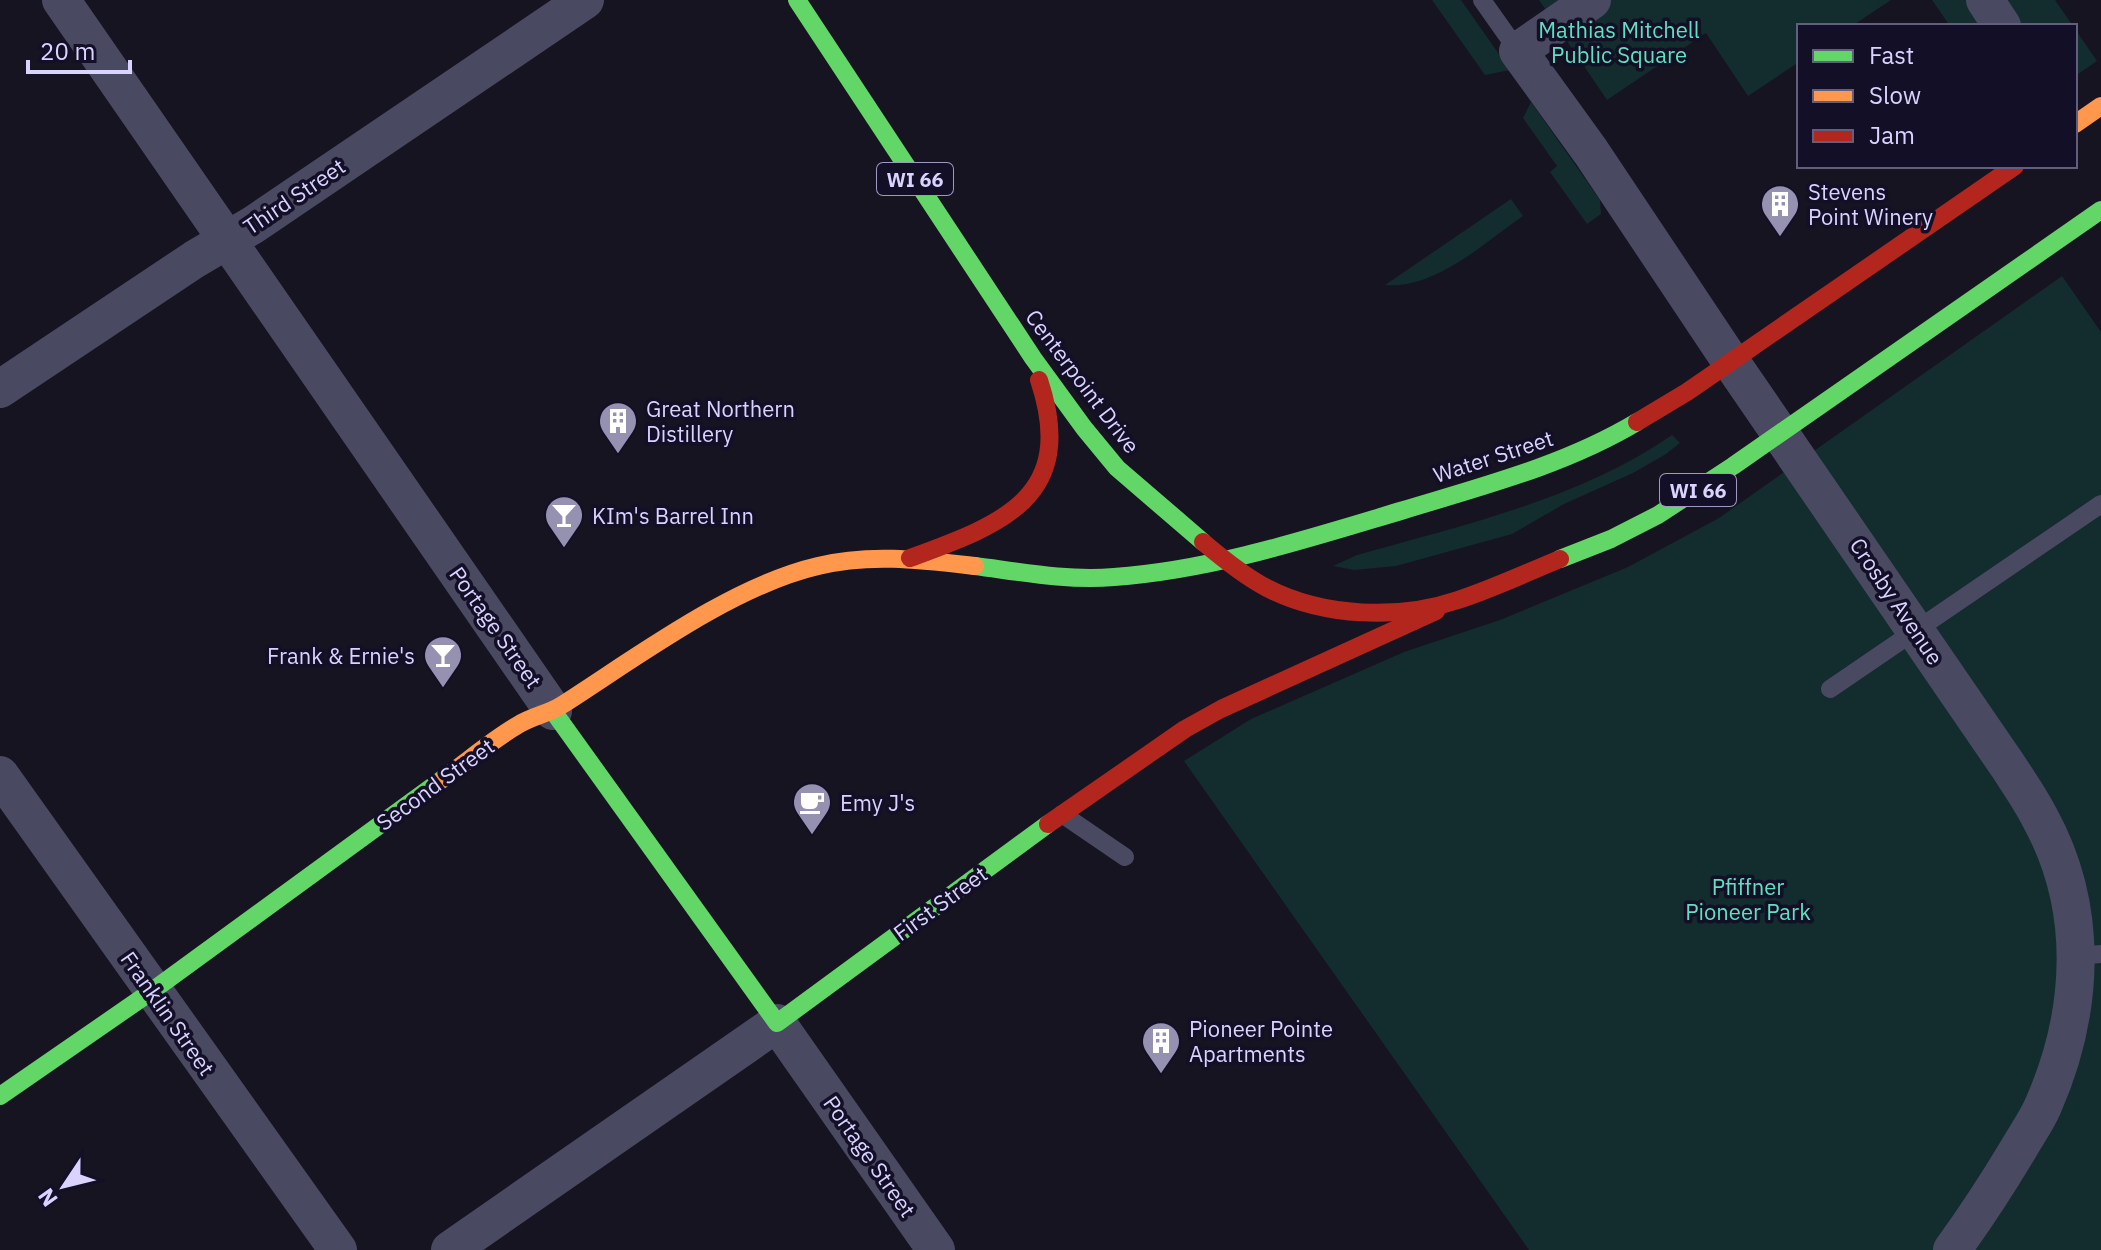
<svg xmlns="http://www.w3.org/2000/svg" width="2101" height="1250" viewBox="0 0 2101 1250" font-family="'IBM Plex Sans',sans-serif">
	<rect width="100%" height="100%" fill="#161421"/>
	<g fill="#132c2d">
		<polygon points="1432,0 1461,0 1510,70 1485,75"/>
		<polygon points="1539,0 1891,0 1852,26 1799,26 1799,62 1748,96 1706,33 1607,100"/>
		<polygon points="1932,0 2055,0 2073,26 1950,26"/>
		<polygon points="2075,29 2097,61 2075,76"/>
		<polygon points="1531,102 1600,200 1601,214 1587,224 1550,172 1557,166 1523,118"/>
		<path d="M1511,199L1523,216C1484,243 1434,290 1385,285Z"/>
		<polygon points="2062,276 2101,332 2101,1250 1529,1250 1184,761 1251,719 1404,652 1500,620 1628,567 1719,518"/>
		<path d="M1672,435L1680,443L1666,454L1633,473L1564,504L1512,534L1396,566L1354,570L1333,566L1357,555C1463,525 1580,499 1672,435Z"/>
	</g>
	<g fill="none" stroke-linecap="round" stroke-linejoin="round">
		<g stroke="#4a4962" stroke-width="18">
			<polyline points="1482,0 1518,51"/>
			<polyline points="1830,689 2101,504"/>
			<polyline points="1062,814 1125,857"/>
			<polyline points="2077,956 2101,954"/>
		</g>
		<g stroke="#4a4962" stroke-width="38">
			<polyline points="61,0 553,711"/>
			<path d="M1592,0L1518,51L1591,152L1731,362L2008,766C2019,783 2031,800 2040,818C2090,909 2084,1013 2043,1106C2037,1120 2027,1134 2019,1148C1998,1183 1976,1217 1952,1250"/>
			<polyline points="1985,0 2002,26"/>
			<polyline points="0,389 195,259 253,225 585,0"/>
			<polyline points="0,775 338,1250"/>
			<polyline points="450,1250 777,1023 936,1250"/>
		</g>
		<g stroke="#63d668" stroke-width="18">
			<polyline points="797,0 1033,358 1084,428 1117,468 1203,542"/>
			<polyline points="1560,559 1611,539 1658,515 1733,466 2101,210"/>
			<path d="M975,566C1021,572 1068,581 1114,577C1213,570 1310,538 1404,510C1483,486 1565,465 1637,422"/>
			<polyline points="553,711 777,1023 1048,824"/>
			<polyline points="0,1096 152,991 444,778"/>
		</g>
		<g stroke="#ff974d" stroke-width="18">
			<polyline points="2075,124 2101,106"/>
			<path d="M444,778C468,761 492,740 518,725C532,716 548,714 562,705C637,657 732,586 818,566C870,553 923,560 975,566"/>
		</g>
		<g stroke="#b3261e" stroke-width="18">
			<polyline points="1637,422 1687,392 2015,166"/>
			<path d="M1203,542C1223,559 1244,576 1267,588C1323,617 1399,620 1458,600C1492,589 1526,573 1560,559"/>
			<path d="M910,558C1003,524 1078,497 1039,380"/>
			<polyline points="1048,824 1185,729 1221,709 1436,611"/>
		</g>
	</g>
	<defs>
		<g id="building-pin" transform="scale(2)"><path d="M0 17L-7.5 6A9.5 9.5 0 1 1 7.5 6Z" fill="#9591b1" stroke="#130f26"/><path d="M-4-6H4V6H1V3H-1V6H-4ZM-2.5-4.3h1.7v1.8h-1.7ZM.8-4.3h1.7v1.8H.8ZM-2.5-1h1.7V.8h-1.7ZM.8-1h1.7V.8H.8Z" fill="#fff"/></g>
		<g id="bar-pin" transform="scale(2)"><path d="M0 17L-7.5 6A9.5 9.5 0 1 1 7.5 6Z" fill="#9591b1" stroke="#130f26"/><path d="M-6-5H6L.8 .8V4.5H3.5V6h-7V4.5H-.8V.8Z" fill="#fff"/></g>
		<g id="cafe-pin" transform="scale(2)"><path d="M0 17L-7.5 6A9.5 9.5 0 1 1 7.5 6Z" fill="#9591b1" stroke="#130f26"/><path d="M-5.5-4.5H6V0H3Q3 3.5 0 3.5H-2.5Q-5.5 3.5-5.5 0ZM3-3.2v2h1.7v-2ZM-6 4.5H4V6H-6Z" fill="#fff"/></g>
	</defs>
	<g fill-rule="evenodd">
		<use href="#building-pin" x="1780" y="204"/>
		<use href="#building-pin" x="618" y="421"/>
		<use href="#bar-pin" x="564" y="515"/>
		<use href="#bar-pin" x="443" y="655"/>
		<use href="#cafe-pin" x="812" y="802"/>
		<use href="#building-pin" x="1161" y="1041"/>
	</g>
	<g text-anchor="middle" dominant-baseline="central" stroke-width="7" stroke-linejoin="round" paint-order="stroke">
		<g fill="#130f26" stroke="#9e99be" stroke-width="2">
			<rect x="877" y="163" width="76" height="32" rx="6"/>
			<rect x="1660" y="474" width="76" height="32" rx="6"/>
		</g>
		<g font-size="20" font-weight="bold" fill="#d9d4ff">
			<text x="915" y="179">WI 66</text>
			<text x="1698" y="490">WI 66</text>
		</g>
		<g font-size="22" fill="#5fe0c0" stroke="#130f26">
			<text x="1619" y="29">Mathias Mitchell<tspan x="1619" dy="25">Public Square</tspan></text>
			<text x="1748" y="886">Pfiffner<tspan x="1748" dy="25">Pioneer Park</tspan></text>
		</g>
		<g font-size="22" fill="#d9d4ff" stroke="#130f26" text-anchor="start">
			<text x="1808" y="191">Stevens<tspan x="1808" dy="25">Point Winery</tspan></text>
			<text x="646" y="408">Great Northern<tspan x="646" dy="25">Distillery</tspan></text>
			<text x="592" y="515">KIm's Barrel Inn</text>
			<text x="415" y="655" text-anchor="end">Frank &amp; Ernie's</text>
			<text x="840" y="802">Emy J's</text>
			<text x="1189" y="1028">Pioneer Pointe<tspan x="1189" dy="25">Apartments</tspan></text>
		</g>
		<g font-size="22" fill="#d9d4ff" stroke="#130f26">
			<text transform="translate(294 196) rotate(-34)">Third Street</text>
			<text transform="translate(1083 381) rotate(53)">Centerpoint Drive</text>
			<text transform="translate(1493 456) rotate(-18)">Water Street</text>
			<text transform="translate(1897 601) rotate(56)">Crosby Avenue</text>
			<text transform="translate(496 627) rotate(55)">Portage Street</text>
			<text transform="translate(435 784) rotate(-36)">Second Street</text>
			<text transform="translate(940 903) rotate(-36)">First Street</text>
			<text transform="translate(168 1013) rotate(55)">Franklin Street</text>
			<text transform="translate(870 1156) rotate(55)">Portage Street</text>
		</g>
	</g>
	<rect x="1797" y="24" width="280" height="144" fill="#130f26" stroke="#625e7d" stroke-width="2"/>
	<rect x="1813" y="50" width="40" height="12" fill="#63d668" stroke="#625e7d" stroke-width="2"/>
	<text x="1869" y="64" font-size="24" fill="#d9d4ff">Fast</text>
	<rect x="1813" y="90" width="40" height="12" fill="#ff974d" stroke="#625e7d" stroke-width="2"/>
	<text x="1869" y="104" font-size="24" fill="#d9d4ff">Slow</text>
	<rect x="1813" y="130" width="40" height="12" fill="#b3261e" stroke="#625e7d" stroke-width="2"/>
	<text x="1869" y="144" font-size="24" fill="#d9d4ff">Jam</text>
	<g transform="translate(64 1186) rotate(235)" stroke="#130f26" stroke-width="6" paint-order="stroke">
	<path d="M0-6L14 30L0 20L-14 30Z" fill="#d9d4ff"/>
	<text y="-12" font-size="22" font-weight="bold" text-anchor="middle" fill="#d9d4ff">N</text>
	</g>
	<path d="M28 60v12h102v-12" fill="none" stroke="#d9d4ff" stroke-width="4"/>
	<text x="40" y="60" font-size="24" fill="#d9d4ff" stroke="#130f26" stroke-width="6" paint-order="stroke">20 m</text>
</svg>
